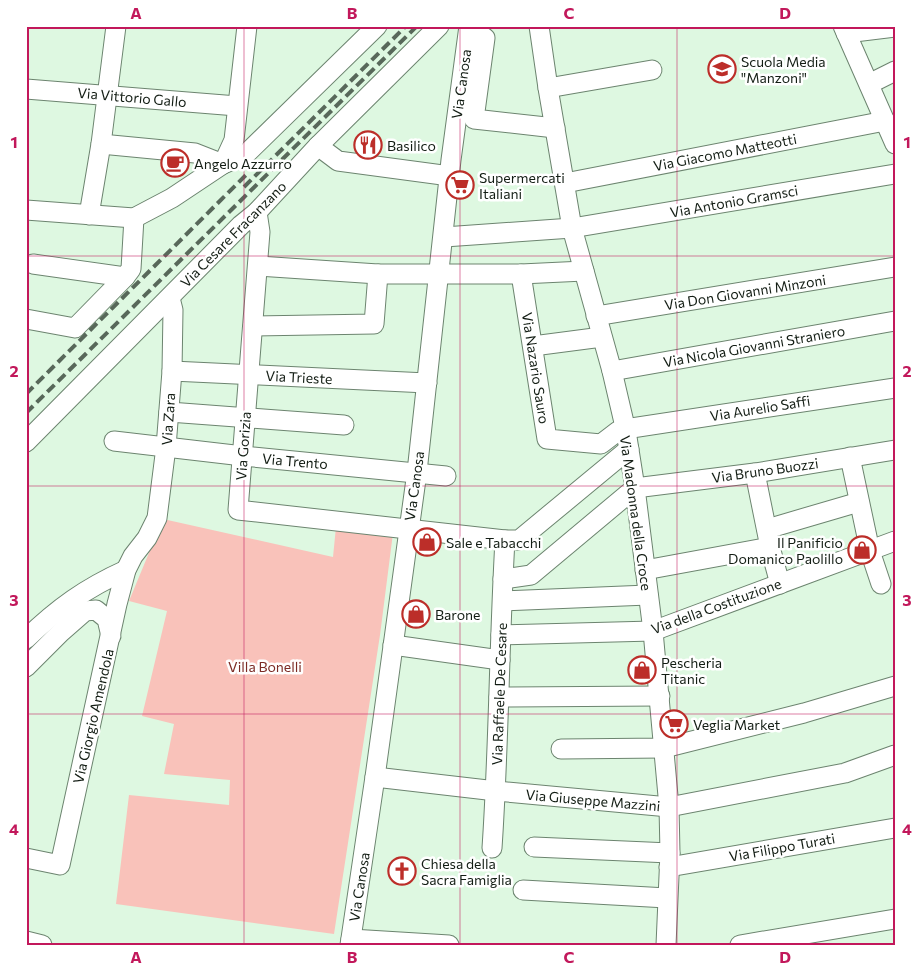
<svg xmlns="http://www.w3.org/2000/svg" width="921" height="971" viewBox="0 0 921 971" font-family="Commissioner,sans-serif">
	<rect width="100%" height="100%" fill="#def8e1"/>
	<polygon fill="#f9c2ba" points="163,519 333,557 336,527 393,533 380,635 334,934 116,904 129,795 229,805 230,780 164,774 174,724 142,716 167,611 129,601"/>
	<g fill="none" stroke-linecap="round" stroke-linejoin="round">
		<g stroke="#6c846f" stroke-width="21">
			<g id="minor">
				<polyline points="469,26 485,38 474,119 555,128"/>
				<polyline points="539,26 548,88 572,228 612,371 626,431 635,488 653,631 669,807 670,853 666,945"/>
				<polyline points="843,26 895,144"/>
				<polyline points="846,33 895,27"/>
				<polyline points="869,84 895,71"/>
				<polyline points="548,88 652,70"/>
				<polyline points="26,89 237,106"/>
				<polyline points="101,144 195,153 223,164"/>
				<polyline points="318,146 338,161 450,176"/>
				<polyline points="223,164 234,140 247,26"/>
				<polyline points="565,183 885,121"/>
				<polyline points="26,210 134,218 172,198 223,164 246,154 377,26"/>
				<polyline points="257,212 260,232 238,510 505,540 519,540 629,449"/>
				<polyline points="89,215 101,144 116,26"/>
				<polyline points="444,237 572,228 895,174"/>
				<polyline points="33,264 125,277"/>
				<polyline points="258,266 378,274 521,274 584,271"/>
				<polyline points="521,274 547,439 601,444 618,431 626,431"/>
				<polyline points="596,316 895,267"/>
				<polyline points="26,319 75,328 125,277 131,269 134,218"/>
				<polyline points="253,326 374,324 378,274"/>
				<polyline points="533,346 602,337"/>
				<polyline points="172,371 427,383"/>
				<polyline points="612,371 895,321"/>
				<polyline points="169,412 344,425"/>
				<polyline points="625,429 895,388"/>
				<polyline points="114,441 243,456 446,476"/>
				<polyline points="26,442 241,225 257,212 318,146 439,26"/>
				<polyline points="850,457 870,551 881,584"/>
				<polyline points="755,473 770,547 780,584"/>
				<polyline points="635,488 755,473 895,450"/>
				<polyline points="767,529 859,502"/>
				<polyline points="645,570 770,547"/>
				<polyline points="503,579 531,575 635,488"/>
				<polyline points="503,601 648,595"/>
				<polyline points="501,635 653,631 895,541"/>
				<path d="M26,639C58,608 86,588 126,570"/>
				<polyline points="393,645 500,660"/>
				<polyline points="26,667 61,632 85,611 96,610 107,619 111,636"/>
				<polyline points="499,697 660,696"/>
				<polyline points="561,749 664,748 804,713 895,686"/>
				<polyline points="375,777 496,791 669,807 845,773 895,755"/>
				<polyline points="534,847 670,853"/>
				<path d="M492,848C499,746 499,643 505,540"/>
				<polyline points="26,858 60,865 117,604 126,570 133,556 147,538 157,518 166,447 172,371 173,310 170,298"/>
				<polyline points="669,867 895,828"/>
				<polyline points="523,890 667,898"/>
				<polyline points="351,939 449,945"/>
				<polyline points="26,941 42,945"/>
				<polyline points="350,945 375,777 417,472 451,160 469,26"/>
				<polyline points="740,945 895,919"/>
			</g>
		</g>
		<use href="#minor" stroke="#fff" stroke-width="19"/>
		<g stroke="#58685a" stroke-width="4" stroke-dasharray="10 5" stroke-linecap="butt">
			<polyline points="244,187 406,26"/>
			<polyline points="26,394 248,173"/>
			<polyline points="26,413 417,26"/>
		</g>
	</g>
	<path fill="none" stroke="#c2185b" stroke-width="1" stroke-opacity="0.55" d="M244,26V945M460,26V945M677,26V945M26,256H895M26,486H895M26,714H895"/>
	<defs>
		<g id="school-ring" transform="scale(1.4375)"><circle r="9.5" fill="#fff" stroke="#bc2e29" stroke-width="1.5"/><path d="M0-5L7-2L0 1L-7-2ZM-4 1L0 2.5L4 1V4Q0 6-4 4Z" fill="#bc2e29"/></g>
		<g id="restaurant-ring" transform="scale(1.4375)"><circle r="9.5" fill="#fff" stroke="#bc2e29" stroke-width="1.5"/><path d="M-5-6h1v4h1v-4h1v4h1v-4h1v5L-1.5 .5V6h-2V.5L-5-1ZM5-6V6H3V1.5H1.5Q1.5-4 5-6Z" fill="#bc2e29"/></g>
		<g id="cafe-ring" transform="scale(1.4375)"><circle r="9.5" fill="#fff" stroke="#bc2e29" stroke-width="1.5"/><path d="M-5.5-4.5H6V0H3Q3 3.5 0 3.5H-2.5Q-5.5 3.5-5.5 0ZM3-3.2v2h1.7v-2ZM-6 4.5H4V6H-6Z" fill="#bc2e29"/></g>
		<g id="supermarket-ring" transform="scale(1.4375)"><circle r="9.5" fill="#fff" stroke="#bc2e29" stroke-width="1.5"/><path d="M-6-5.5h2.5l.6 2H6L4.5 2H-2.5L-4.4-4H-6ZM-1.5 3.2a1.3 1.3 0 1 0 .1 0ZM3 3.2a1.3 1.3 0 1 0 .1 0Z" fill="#bc2e29"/></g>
		<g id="shop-ring" transform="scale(1.4375)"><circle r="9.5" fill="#fff" stroke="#bc2e29" stroke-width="1.5"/><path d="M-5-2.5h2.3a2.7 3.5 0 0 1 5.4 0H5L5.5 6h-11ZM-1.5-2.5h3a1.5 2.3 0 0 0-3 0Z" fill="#bc2e29"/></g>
		<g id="church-ring" transform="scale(1.4375)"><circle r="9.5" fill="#fff" stroke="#bc2e29" stroke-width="1.5"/><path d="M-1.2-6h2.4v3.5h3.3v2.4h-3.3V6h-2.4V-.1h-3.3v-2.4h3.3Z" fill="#bc2e29"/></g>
	</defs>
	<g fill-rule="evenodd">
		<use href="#school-ring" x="722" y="69"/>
		<use href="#restaurant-ring" x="368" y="145"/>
		<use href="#cafe-ring" x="175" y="163"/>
		<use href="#supermarket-ring" x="460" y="185"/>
		<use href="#shop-ring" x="427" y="542"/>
		<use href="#shop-ring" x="862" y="550"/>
		<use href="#shop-ring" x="416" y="614"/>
		<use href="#shop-ring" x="642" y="670"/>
		<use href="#supermarket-ring" x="674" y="724"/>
		<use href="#church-ring" x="402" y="871"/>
	</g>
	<g text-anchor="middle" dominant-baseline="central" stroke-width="5" stroke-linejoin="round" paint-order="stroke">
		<g font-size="14" fill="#131d14" stroke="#fff" text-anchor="start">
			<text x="741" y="61">Scuola Media<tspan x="741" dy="16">"Manzoni"</tspan></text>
			<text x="387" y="145">Basilico</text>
			<text x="194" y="163">Angelo Azzurro</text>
			<text x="479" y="177">Supermercati<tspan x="479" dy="16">Italiani</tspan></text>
			<text x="446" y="542">Sale e Tabacchi</text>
			<text x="843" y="542" text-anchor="end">Il Panificio<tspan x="843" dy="16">Domanico Paolillo</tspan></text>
			<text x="435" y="614">Barone</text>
			<text x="661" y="662">Pescheria<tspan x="661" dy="16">Titanic</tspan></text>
			<text x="693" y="724">Veglia Market</text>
			<text x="421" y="863">Chiesa della<tspan x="421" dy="16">Sacra Famiglia</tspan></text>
		</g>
		<g font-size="14" fill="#131d14" stroke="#fff">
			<text transform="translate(461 84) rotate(-82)">Via Canosa</text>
			<text transform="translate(132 97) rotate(5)">Via Vittorio Gallo</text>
			<text transform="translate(725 152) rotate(-11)">Via Giacomo Matteotti</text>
			<text transform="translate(734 201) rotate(-10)">Via Antonio Gramsci</text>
			<text transform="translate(233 234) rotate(-45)">Via Cesare Fracanzano</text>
			<text transform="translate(745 292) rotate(-9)">Via Don Giovanni Minzoni</text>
			<text transform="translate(754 346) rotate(-10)">Via Nicola Giovanni Straniero</text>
			<text transform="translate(536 368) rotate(81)">Via Nazario Sauro</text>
			<text transform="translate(299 377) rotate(3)">Via Trieste</text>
			<text transform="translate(760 408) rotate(-9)">Via Aurelio Saffi</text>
			<text transform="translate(168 419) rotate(-86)">Via Zara</text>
			<text transform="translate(243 446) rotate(-86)">Via Gorizia</text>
			<text transform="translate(295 461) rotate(5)">Via Trento</text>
			<text transform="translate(765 470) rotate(-8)">Via Bruno Buozzi</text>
			<text transform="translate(414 486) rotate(-82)">Via Canosa</text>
			<text transform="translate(636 513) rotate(82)">Via Madonna della Croce</text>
			<text transform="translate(716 606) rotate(-20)">Via della Costituzione</text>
			<text transform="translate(499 694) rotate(-88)">Via Raffaele De Cesare</text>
			<text transform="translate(93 716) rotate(-77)">Via Giorgio Amendola</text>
			<text transform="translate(593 800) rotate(5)">Via Giuseppe Mazzini</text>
			<text transform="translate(782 847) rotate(-10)">Via Filippo Turati</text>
			<text transform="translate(359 887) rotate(-81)">Via Canosa</text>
		</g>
		<g font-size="14" fill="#7c2b25" stroke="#fff">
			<text x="265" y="666">Villa Bonelli</text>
		</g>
	</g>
	<rect width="921" height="971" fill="none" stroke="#ffffff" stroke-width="55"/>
	<rect x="28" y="28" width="866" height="916" fill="none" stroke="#c2185b" stroke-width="2"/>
	<g font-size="16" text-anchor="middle" font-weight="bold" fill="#c2185b">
		<text x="136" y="19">A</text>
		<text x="352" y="19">B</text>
		<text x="569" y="19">C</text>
		<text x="785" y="19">D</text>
		<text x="14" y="148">1</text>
		<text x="907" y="148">1</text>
		<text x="14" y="377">2</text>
		<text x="907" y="377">2</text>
		<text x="14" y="606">3</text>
		<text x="907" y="606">3</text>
		<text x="14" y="835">4</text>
		<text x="907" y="835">4</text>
		<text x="136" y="963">A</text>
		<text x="352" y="963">B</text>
		<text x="569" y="963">C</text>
		<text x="785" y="963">D</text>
	</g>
</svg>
